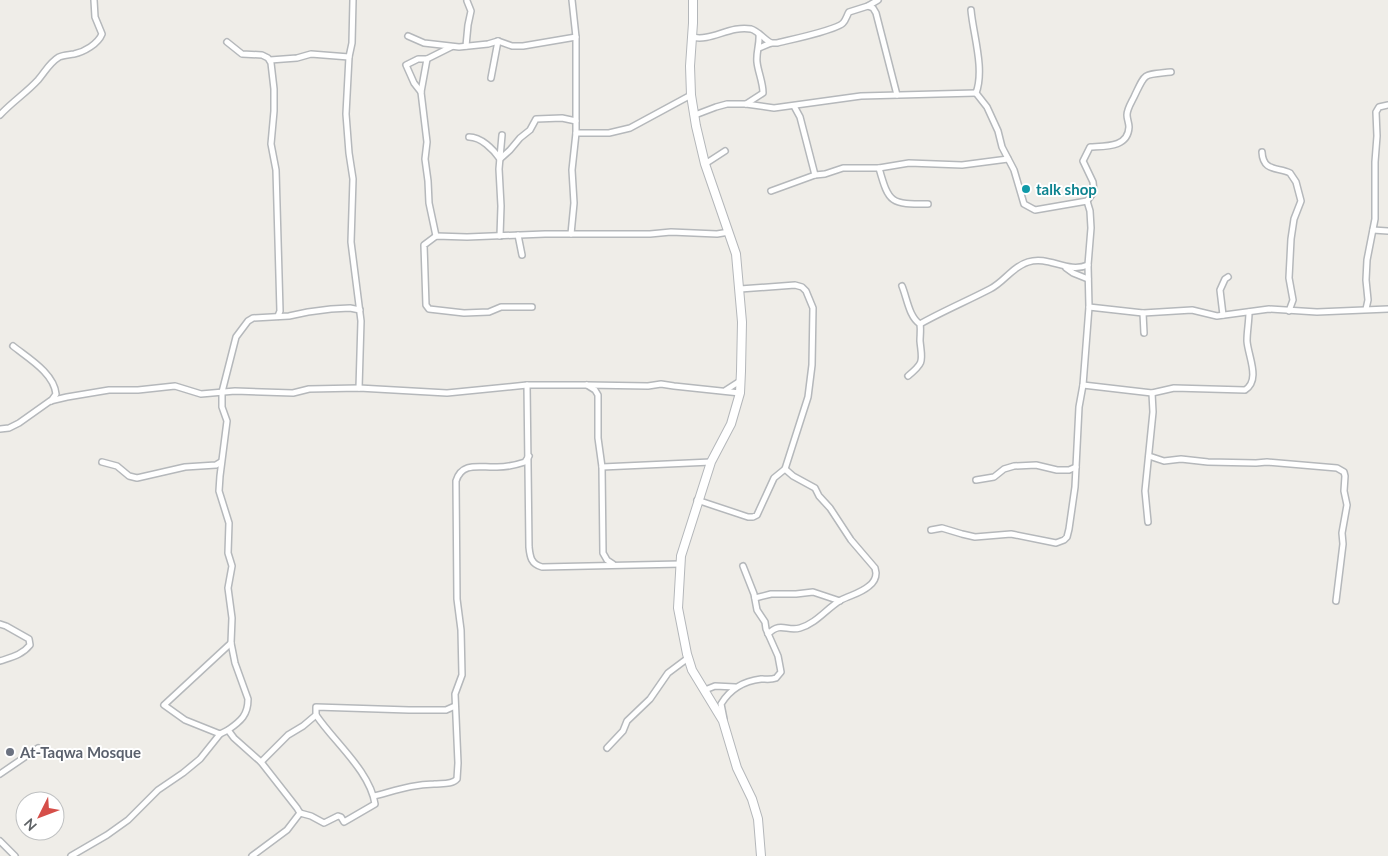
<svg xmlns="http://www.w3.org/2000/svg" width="1388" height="856" viewBox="0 0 1388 856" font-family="Lato,sans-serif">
	<rect width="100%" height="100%" fill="#efede8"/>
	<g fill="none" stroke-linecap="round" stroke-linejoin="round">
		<g stroke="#b5b8bb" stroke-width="8">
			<g id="street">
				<polyline points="353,0 352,43 349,57 346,114 349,153 353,179 351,242 361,321 359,388"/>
				<polyline points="868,6 873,8 876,13 897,95"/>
				<path d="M971,10C973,34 985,69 976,93L987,107L998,131L1002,147L1014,170L1024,204L1035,210L1087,201L1094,192L1093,182L1083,161L1090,147C1105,146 1128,148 1129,127C1129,123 1127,119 1127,115C1127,109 1131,103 1134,97C1146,72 1142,75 1171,72"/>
				<polyline points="408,36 424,43 459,47 488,44 498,41 512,46 523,46 576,37"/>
				<path d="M692,37C711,42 730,25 751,29C758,31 764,39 771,43"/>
				<polyline points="227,42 242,54 262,55 268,58 271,63 274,89 274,111 271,144 276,170 280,311 278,316"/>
				<polyline points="466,46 468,25 471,11 467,1"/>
				<path d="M759,48L771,43H777C789,40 837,30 843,23C846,20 847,15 849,12L868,6L878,0"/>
				<polyline points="270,60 297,58 311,54 349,57"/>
				<polyline points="491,78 498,41"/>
				<polyline points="421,92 414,83 406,65 418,59 427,59"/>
				<path d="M746,104L763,93C763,82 758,72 757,62C756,52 760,44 759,34"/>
				<polyline points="794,106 800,117 815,175"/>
				<path d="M0,115C12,102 26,93 38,80C45,72 49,63 59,57C63,55 68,55 74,54C84,52 98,44 102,34L95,17L94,0"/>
				<polyline points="695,115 716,107 727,104 746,104 774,108 861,96 976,93"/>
				<polyline points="576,133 609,133 630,128 691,95"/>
				<path d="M469,137C481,137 493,149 500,159L510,150L520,138L530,130L536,119L562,118L576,121"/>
				<path d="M1262,152C1263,172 1278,167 1290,173L1296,182L1301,201L1294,219L1291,239L1289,278L1293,300L1289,311"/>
				<polyline points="705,164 725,151"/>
				<path d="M879,168C889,204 891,204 928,204"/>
				<polyline points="771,191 815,175 825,174 843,168 879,168 909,163 962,165 1008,159"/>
				<polyline points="1373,230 1388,231"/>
				<polyline points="571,234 574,203 572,170 576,133 576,37 572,0"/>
				<polyline points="518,235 522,255"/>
				<polyline points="436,236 429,203 428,181 425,159 427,142 421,92 427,59 451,47"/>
				<polyline points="500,236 501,206 499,169 502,135"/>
				<polyline points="1066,268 1073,273 1088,279"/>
				<path d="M902,286C907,298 909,317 920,324C921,330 920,335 920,341C922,361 925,362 908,376"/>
				<polyline points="532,307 501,307 489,312 464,313 429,309 426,305 424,245 436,236 467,237 545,234 650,234 671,232 717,234 729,232"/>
				<polyline points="1089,307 1143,313 1192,310 1217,316 1269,309 1317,312 1388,309"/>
				<polyline points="1366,309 1368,300 1366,280 1367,260 1375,219 1375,162 1377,136 1376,112 1379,107 1388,105"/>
				<polyline points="1143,313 1144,333"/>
				<polyline points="1223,315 1220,290 1225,279 1228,277"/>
				<path d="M920,324C943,311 967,301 990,289C1004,282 1012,267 1028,262C1049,255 1067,274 1088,265"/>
				<path d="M13,346C28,358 54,373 56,394L51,401"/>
				<path d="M527,385L529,547C530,557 531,564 542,567L681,564"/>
				<polyline points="587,385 595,390 598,395 598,438 602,467 603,553 607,560 613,564"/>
				<path d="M1083,385L1152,393L1174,388L1245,390C1261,380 1248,356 1247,341C1247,331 1249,322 1249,312"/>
				<polyline points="726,390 740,381"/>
				<polyline points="0,429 9,428 19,423 50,401 67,397 109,390 138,390 175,386 201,394 235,391 293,393 309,389 359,388 447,393 527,385 587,385 648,386 661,384 674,386 740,393"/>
				<polyline points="1149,456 1164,461 1181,459 1208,462 1256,463 1267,462 1337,468 1344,472 1345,476 1344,491 1347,505 1342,533 1343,544 1336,601"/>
				<polyline points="102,462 117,466 129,476 137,478 185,467 216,465 221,462"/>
				<polyline points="602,467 711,462"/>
				<polyline points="976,480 994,477 1004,469 1014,466 1036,465 1057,470 1069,470 1076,467"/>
				<polyline points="697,500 748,517 753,517 757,515 774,478 785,469 808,397 812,365 813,308 806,291 802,287 795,285 740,289"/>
				<polyline points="1148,522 1145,491 1153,412 1152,393"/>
				<polyline points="931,530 942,528 962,534 975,537 1011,534 1056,543 1064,540 1067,537 1069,529 1075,487 1079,407 1083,385 1089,307 1088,265 1091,228 1090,211 1087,201"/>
				<polyline points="755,598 771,594 796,594 813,592 840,601"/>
				<path d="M0,624L6,626L29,639L30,645C22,655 12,657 0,661"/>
				<path d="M768,634C781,621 787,632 800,628C817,623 827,608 841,600C851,595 861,593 869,586C873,583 876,578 876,573L875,568L851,540L830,508L819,496L815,488L793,476L785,469"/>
				<polyline points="705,690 715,686 735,687"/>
				<path d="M724,719L721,704C730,689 744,681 761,679C766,679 771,680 776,678L781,672L778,656L766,629L765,622L757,610L754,594L743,566"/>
				<path d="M228,730C241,721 248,715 248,699L235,663L231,643"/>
				<polyline points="607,748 623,731 627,721 650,699 668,673 688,658"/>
				<polyline points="261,762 288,735 303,726 316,715 316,707 409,710 446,710 455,706"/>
				<polyline points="0,774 38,748"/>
				<path d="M374,796C394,791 413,784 434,784C441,783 452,785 457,779L458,763L455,694L462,675L461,630L457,599L456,481C462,461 481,468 497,467C506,467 516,465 525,462L529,456"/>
				<path d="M300,813L311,816L324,823L338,816L341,817L344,822L375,804C370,771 334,742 316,715"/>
				<polyline points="0,841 15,856"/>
				<polyline points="71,856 107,835 128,820 158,790 183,773 200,759 220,734"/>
				<polyline points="252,856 287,830 300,813 297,808 261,762 234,738 228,730 220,734 185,720 164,705 231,643 232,618 228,588 232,566 228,553 229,523 219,491 220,476 227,421 222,407 222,392 236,337 248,321 253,318 289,316 308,312 331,309 350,308 360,310"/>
			</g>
		</g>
		<g stroke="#b4b7ba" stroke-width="10">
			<polyline id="secondary" points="693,0 693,23 690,66 691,95 696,126 705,164 736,254 742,322 741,371 740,393 731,424 711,462 681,556 678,608 687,654 692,670 723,721 737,768 752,799 758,819 761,856"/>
		</g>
		<use href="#street" stroke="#fff" stroke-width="5"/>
		<use href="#secondary" stroke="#fff" stroke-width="8"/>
	</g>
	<circle fill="#0f9aa8" stroke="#fff" stroke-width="2" cx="1026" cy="189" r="5"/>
	<circle fill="#6b7280" stroke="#fff" stroke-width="2" cx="10" cy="752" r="5"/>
	<g text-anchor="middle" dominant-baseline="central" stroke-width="4" stroke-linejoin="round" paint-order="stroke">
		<g font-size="15" font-weight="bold" fill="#0d838f" stroke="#fff" text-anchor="start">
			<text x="1036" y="189">talk shop</text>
		</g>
		<g font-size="15" font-weight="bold" fill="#5b616d" stroke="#fff" text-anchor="start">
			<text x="20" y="752">At-Taqwa Mosque</text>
		</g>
	</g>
	<g transform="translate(40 816) rotate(228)"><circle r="24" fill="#ffffff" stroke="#bfc1c2"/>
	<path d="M0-4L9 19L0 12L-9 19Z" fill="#d54e49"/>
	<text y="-8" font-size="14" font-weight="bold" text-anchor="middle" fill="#5f6366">N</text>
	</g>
</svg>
